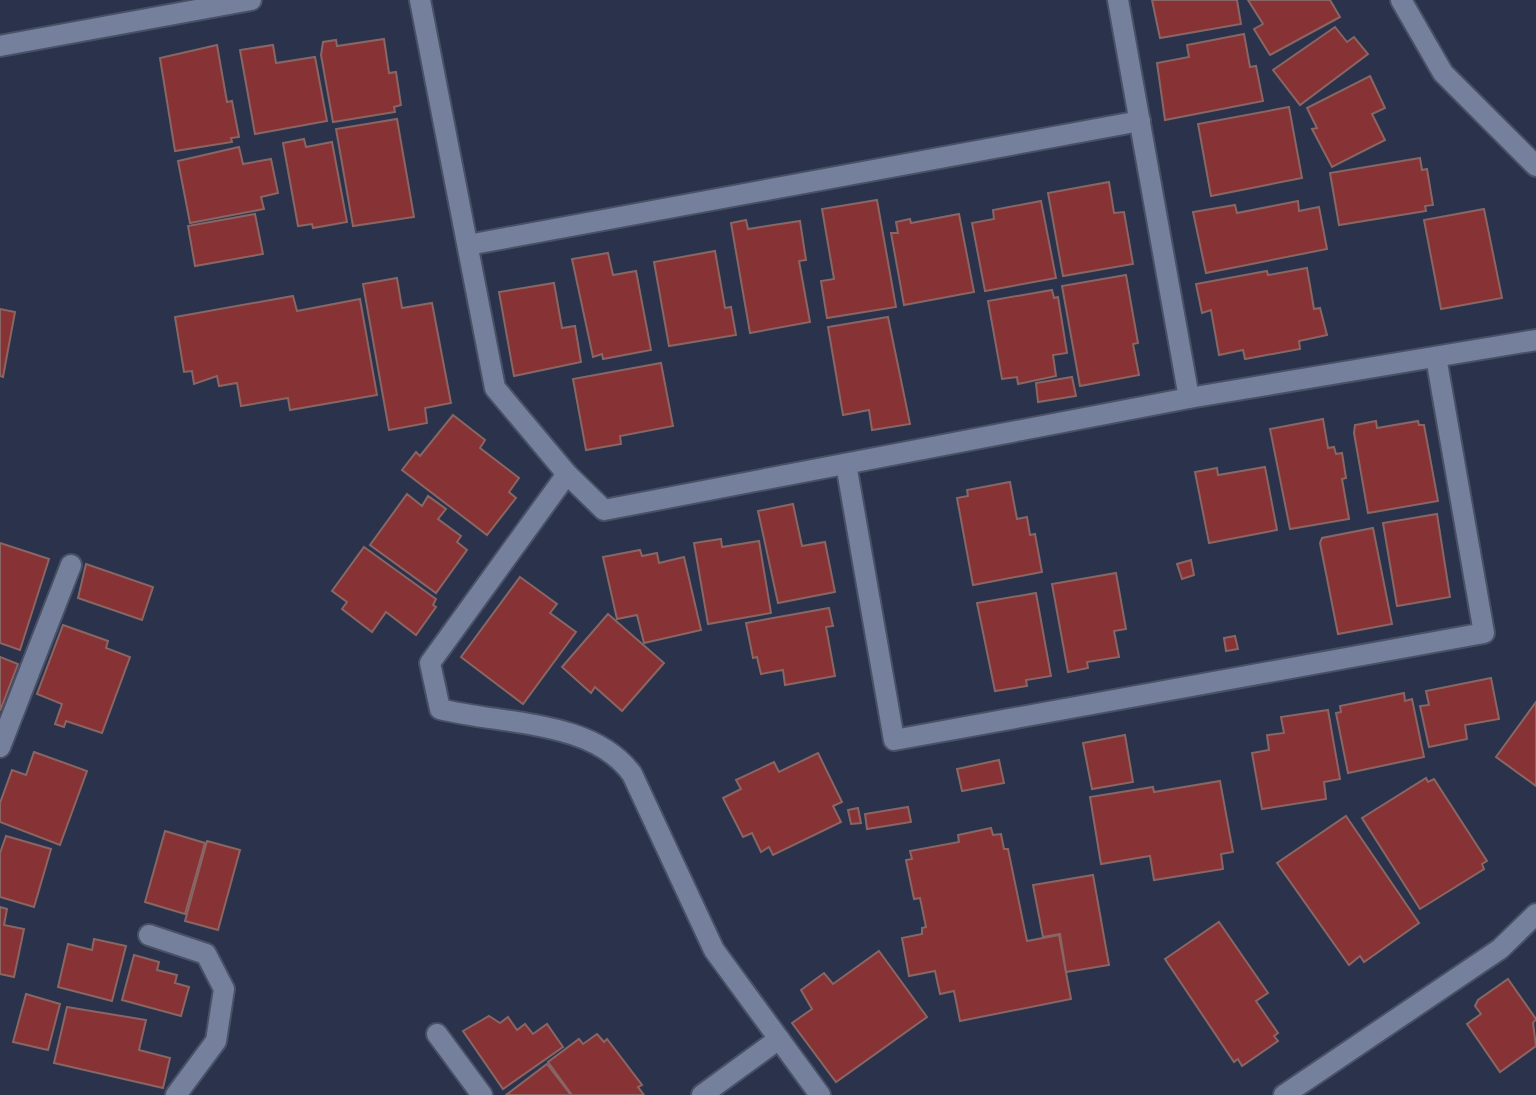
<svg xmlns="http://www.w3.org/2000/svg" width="1536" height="1095" viewBox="0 0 1536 1095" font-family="'Noto Sans',sans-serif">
	<rect width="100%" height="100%" fill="#2a334b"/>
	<g fill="#873234" stroke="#896664" stroke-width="2">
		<polygon points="1152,0 1237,0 1241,24 1160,38"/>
		<polygon points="1248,0 1330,0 1340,17 1270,55 1254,29 1263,24"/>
		<polygon points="1335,27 1347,42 1354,37 1368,54 1300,105 1273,70"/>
		<polygon points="1244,34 1250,67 1256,66 1263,101 1165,120 1157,63 1189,57 1187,45"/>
		<polygon points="384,39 389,73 396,72 401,105 394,107 395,112 333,122 321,55 323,42 336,40 337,46"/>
		<polygon points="217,45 227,102 232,101 239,137 231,138 232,142 175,151 160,58"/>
		<polygon points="273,45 276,63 315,57 327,121 255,134 240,50"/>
		<polygon points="1370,76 1385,108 1372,114 1385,140 1332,167 1312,129 1317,128 1307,108"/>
		<polygon points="1289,107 1302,178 1211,196 1198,124"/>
		<polygon points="397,119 414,217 353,226 336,129"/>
		<polygon points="304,139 306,147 332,142 347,222 313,228 312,224 298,226 283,143"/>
		<polygon points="239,147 243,164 271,159 278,193 261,197 264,209 190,223 178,161"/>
		<polygon points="1420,158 1422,170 1427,169 1433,205 1425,206 1426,211 1339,225 1330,173"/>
		<polygon points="1109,182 1114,213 1124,212 1133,264 1063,276 1048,193"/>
		<polygon points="877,200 896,307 827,318 821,281 834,279 822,209"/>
		<polygon points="1041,201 1056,278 985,291 972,223 994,219 993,210"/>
		<polygon points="1298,201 1299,211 1319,207 1327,249 1206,273 1193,212 1235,205 1237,213"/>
		<polygon points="1484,209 1502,298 1441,309 1424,220"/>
		<polygon points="255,214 263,254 195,266 188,226"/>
		<polygon points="959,214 974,292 904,305 891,233 898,233 896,222 910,219 911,223"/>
		<polygon points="746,220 748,229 800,221 806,260 799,261 810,322 750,333 731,223"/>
		<polygon points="715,251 725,308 731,307 736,335 669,346 654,262"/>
		<polygon points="608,253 613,275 636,271 651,350 603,359 602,354 593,357 572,259"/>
		<polygon points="1307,268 1314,309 1320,308 1327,335 1299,341 1300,349 1245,359 1243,350 1219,355 1211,310 1202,313 1196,284 1267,271 1268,275"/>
		<polygon points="1126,275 1138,343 1133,344 1139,375 1080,386 1062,286"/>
		<polygon points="397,278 402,308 432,303 451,403 425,408 427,423 389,430 363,284"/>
		<polygon points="554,283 562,328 575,326 581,362 514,376 499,292"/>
		<polygon points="1052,290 1054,298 1058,297 1067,353 1053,355 1056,376 1018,384 1017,377 1002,379 988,301"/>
		<polygon points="293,296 297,311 360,299 377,395 290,410 288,398 241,406 237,383 219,386 217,376 194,384 192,371 184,372 175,317"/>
		<polygon points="0,309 15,312 3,377 0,376"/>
		<polygon points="888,317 910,424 872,430 869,410 843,415 828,327"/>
		<polygon points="661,363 673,426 620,436 621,444 586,450 573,379"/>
		<polygon points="1072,377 1076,396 1038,402 1036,383"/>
		<polygon points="453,415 485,440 480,448 519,478 509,492 516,498 487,535 402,470 416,452 420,456"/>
		<polygon points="1323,419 1328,448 1334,447 1336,454 1342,453 1346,478 1342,479 1349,519 1290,529 1270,429"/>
		<polygon points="1376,421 1377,428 1418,421 1419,425 1424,425 1438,501 1368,513 1354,433 1355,425"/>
		<polygon points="1265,467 1277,530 1209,543 1195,472 1217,468 1218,475"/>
		<polygon points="1010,482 1017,519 1027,517 1030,535 1035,534 1042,572 973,585 957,498 968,496 967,490"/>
		<polygon points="407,494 422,506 428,496 446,509 438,519 461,536 457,542 467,550 436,593 370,545"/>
		<polygon points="793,504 802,546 825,542 835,592 778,603 758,511"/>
		<polygon points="1437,514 1450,597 1397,606 1383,523"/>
		<polygon points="1373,528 1392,624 1338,634 1320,543 1322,538"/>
		<polygon points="721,539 722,547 759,541 771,613 708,624 694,543"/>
		<polygon points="0,543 49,559 20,650 0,643"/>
		<polygon points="364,547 436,599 433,605 436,607 416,635 386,612 372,632 342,609 347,602 332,591"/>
		<polygon points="640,550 642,556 657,553 659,563 684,557 701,630 644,643 637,615 617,619 603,557"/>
		<polygon points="1191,560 1194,575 1182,579 1177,564"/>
		<polygon points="86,564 153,587 142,620 78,598"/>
		<polygon points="1116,573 1126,629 1114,631 1119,657 1087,662 1088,668 1068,672 1052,584"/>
		<polygon points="520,577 557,604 550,613 576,632 523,704 461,657"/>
		<polygon points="1036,593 1051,676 1026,680 1027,686 995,691 977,603"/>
		<polygon points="829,608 833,626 826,627 835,676 785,685 783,670 761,674 757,657 753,658 746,623"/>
		<polygon points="608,614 664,663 622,711 595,687 591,693 562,667"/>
		<polygon points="63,625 108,641 106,648 130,657 102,733 66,721 64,727 55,724 62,704 37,694"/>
		<polygon points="1235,636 1238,649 1226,651 1224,638"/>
		<polygon points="0,657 18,664 0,711"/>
		<polygon points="1491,678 1499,719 1465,725 1467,739 1429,747 1420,706 1429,705 1426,691"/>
		<polygon points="1404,693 1405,701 1412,699 1424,757 1348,773 1336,713 1341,712 1340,706"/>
		<polygon points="1536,702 1536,786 1496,757"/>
		<polygon points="1328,710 1340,779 1324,782 1326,799 1262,809 1252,753 1269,750 1267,735 1284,733 1281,717"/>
		<polygon points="1125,735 1133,782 1092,789 1083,743"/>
		<polygon points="34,752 87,771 60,845 0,822 0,803 12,770 26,775"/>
		<polygon points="818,753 842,802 833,806 841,822 773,855 769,847 761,852 752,833 743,837 723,798 741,789 736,780 774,762 779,772"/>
		<polygon points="999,760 1004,783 962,791 957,769"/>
		<polygon points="1426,778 1428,782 1434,779 1487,861 1482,864 1484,869 1420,909 1362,818"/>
		<polygon points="1220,781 1233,852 1221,854 1223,869 1154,880 1150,856 1101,864 1090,797 1153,787 1154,792"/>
		<polygon points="908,807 911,822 867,829 865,814"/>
		<polygon points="858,808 861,823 851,824 848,810"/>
		<polygon points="1346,816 1419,923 1364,962 1360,956 1349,965 1277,863"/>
		<polygon points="991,828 993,835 1001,834 1004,849 1008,849 1027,941 1059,935 1071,999 960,1021 954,991 940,994 935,971 909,976 902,938 922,934 922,928 926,927 920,898 914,899 906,860 912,859 910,851 959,842 958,835"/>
		<polygon points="165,831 205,843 185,914 145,902"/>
		<polygon points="6,836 51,849 34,907 0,897 0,853"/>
		<polygon points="207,841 240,850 218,930 185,921"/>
		<polygon points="1093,875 1109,965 1066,972 1060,934 1043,937 1033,885"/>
		<polygon points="0,907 7,909 4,925 24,929 14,977 0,974"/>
		<polygon points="1219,922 1268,993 1256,1001 1278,1033 1274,1036 1278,1041 1242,1066 1238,1059 1234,1062 1165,959"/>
		<polygon points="94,939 126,946 112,1001 58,987 68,944 92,950"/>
		<polygon points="879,951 927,1017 836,1082 792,1023 812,1009 801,990 824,973 833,984"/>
		<polygon points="134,955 159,962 157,970 177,975 175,983 189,987 181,1016 122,1000"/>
		<polygon points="1508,979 1536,1019 1533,1023 1536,1046 1500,1072 1467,1024 1481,1014 1475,1006 1478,1000"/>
		<polygon points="26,994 60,1004 48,1050 13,1042"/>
		<polygon points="67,1007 146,1020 139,1050 170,1058 163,1088 54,1063"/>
		<polygon points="489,1016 500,1023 508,1017 517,1030 525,1024 533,1034 547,1024 563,1047 503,1089 463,1031"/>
		<polygon points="597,1034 604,1042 607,1039 642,1085 638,1087 644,1095 572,1095 548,1062 579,1039 583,1044"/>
		<polygon points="547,1064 571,1095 506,1095"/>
	</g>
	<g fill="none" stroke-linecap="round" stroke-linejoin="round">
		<g stroke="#495166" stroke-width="24">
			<g id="minor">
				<polyline points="420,0 495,388 567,474 604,510 1189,398 1536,340"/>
				<polyline points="1118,0 1189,398"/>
				<polyline points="1401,0 1443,73 1536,166"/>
				<polyline points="0,46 251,0"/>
				<polyline points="468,245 1140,121"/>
				<polyline points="846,464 894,740 1484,633 1436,357"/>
				<path d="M567,474L430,663L440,709C502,725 592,719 632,774L714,950L820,1095"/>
				<polyline points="0,747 71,565"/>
				<polyline points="149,935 206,954 224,989 216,1041 176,1095"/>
				<polyline points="437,1034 482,1095"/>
				<polyline points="702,1095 779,1039"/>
				<polyline points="1284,1095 1500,949 1536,914"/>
			</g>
		</g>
		<use href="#minor" stroke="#75809d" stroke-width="20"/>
	</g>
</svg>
